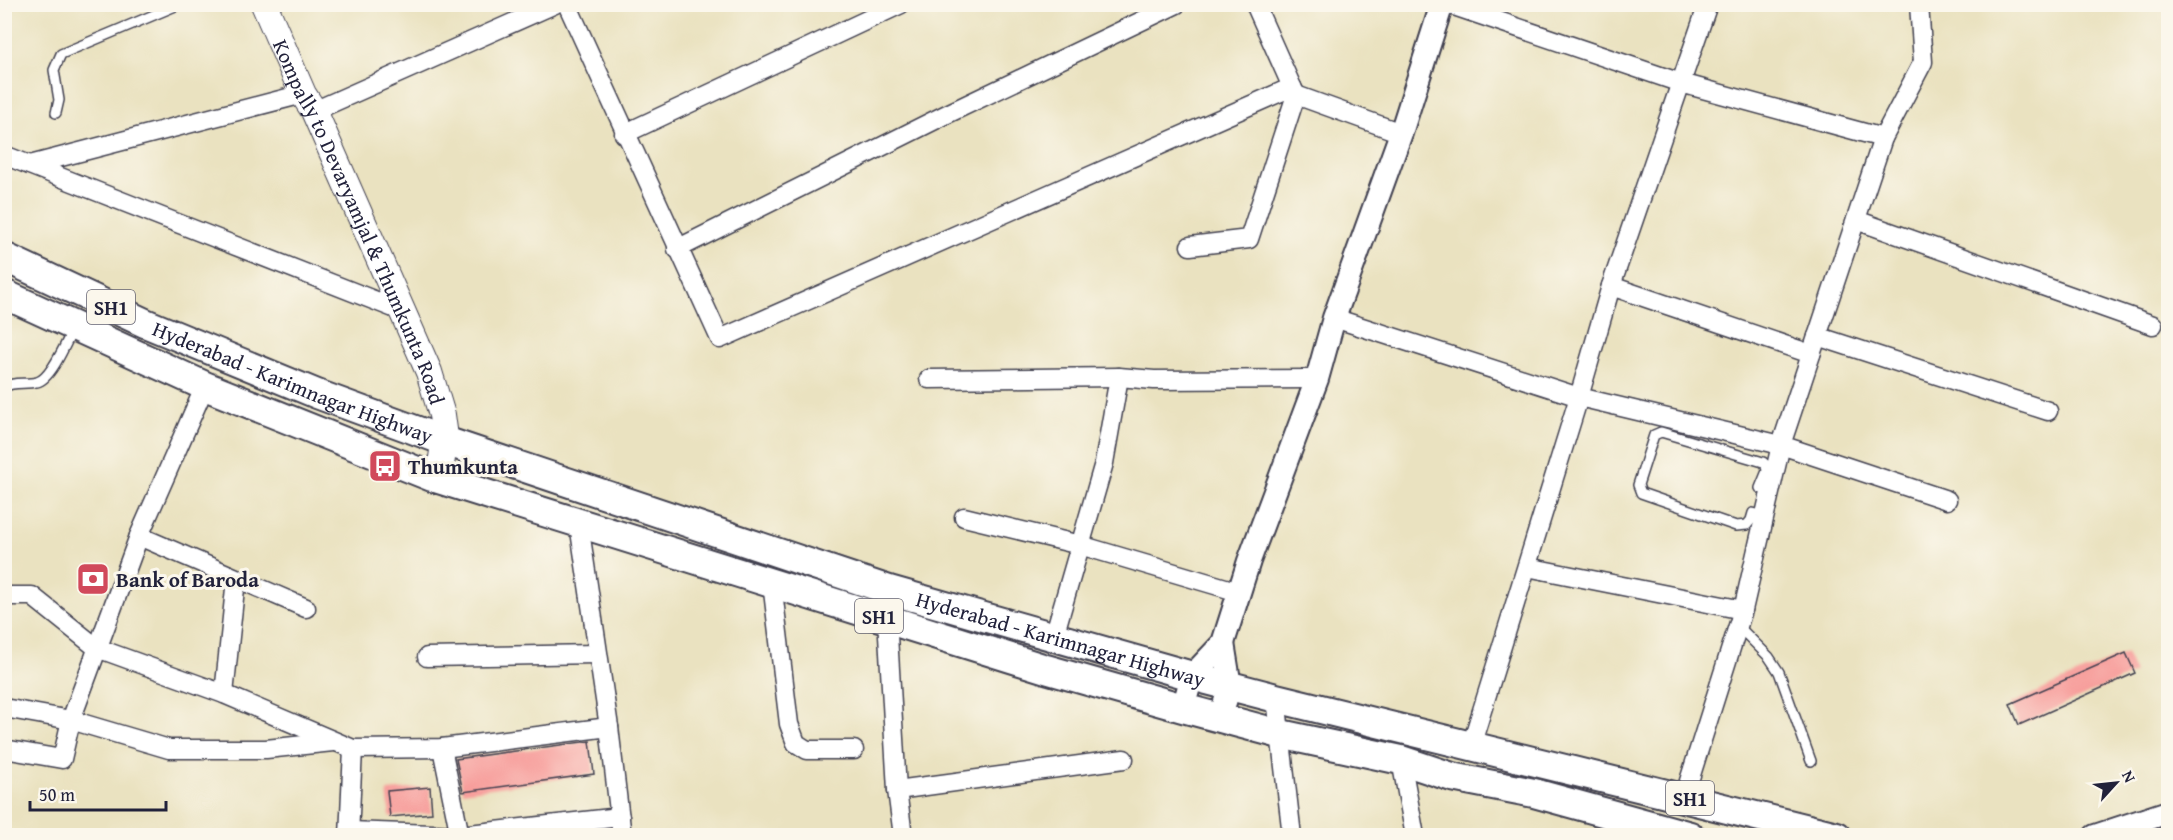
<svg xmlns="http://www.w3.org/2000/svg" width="2173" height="840" viewBox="0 0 2173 840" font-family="'Gentium Book Plus',serif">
	<rect width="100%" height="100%" fill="#fbf7ec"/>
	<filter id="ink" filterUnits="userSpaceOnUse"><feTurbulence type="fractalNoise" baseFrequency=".0167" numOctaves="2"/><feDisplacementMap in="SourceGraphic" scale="12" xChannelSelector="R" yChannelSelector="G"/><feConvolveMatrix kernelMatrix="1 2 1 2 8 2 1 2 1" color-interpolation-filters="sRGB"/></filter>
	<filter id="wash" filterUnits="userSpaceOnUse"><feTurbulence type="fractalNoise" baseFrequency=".008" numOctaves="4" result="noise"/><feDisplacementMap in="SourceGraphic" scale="24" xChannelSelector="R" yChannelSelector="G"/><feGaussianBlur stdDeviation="1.35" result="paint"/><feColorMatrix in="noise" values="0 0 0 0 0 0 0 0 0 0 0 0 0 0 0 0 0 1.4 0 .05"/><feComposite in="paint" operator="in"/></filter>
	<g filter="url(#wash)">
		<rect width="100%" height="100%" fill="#eae2c0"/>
		<g id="blocks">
			<g fill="#f79e9b">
				<polygon points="2126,653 2135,673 2019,725 2010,704"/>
				<polygon points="590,741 594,774 463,792 456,759"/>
				<polygon points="430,787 432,813 390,817 387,791"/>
			</g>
		</g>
	</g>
	<g filter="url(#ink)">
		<use href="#blocks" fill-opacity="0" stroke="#403f4f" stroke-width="1.5"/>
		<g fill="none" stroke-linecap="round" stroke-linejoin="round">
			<g stroke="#403f4f" stroke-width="12">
				<g id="service">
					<polyline points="56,113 59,100 54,70 61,54 180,4"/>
					<path d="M4,387C14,381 25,385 37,382C51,379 66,343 73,329"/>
					<polyline points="1765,516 1753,513 1751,520 1747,525 1736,526 1641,493 1638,485 1654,435 1661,432 1763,462 1766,465 1767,471 1760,488 1770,492"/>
					<polyline points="1738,626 1769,657 1779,672 1811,761"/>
				</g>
			</g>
			<g stroke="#403f4f" stroke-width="21">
				<g id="minor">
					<polyline points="567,4 720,339 1292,87 1296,95 1249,239 1190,246"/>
					<polyline points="1255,4 1292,87"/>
					<polyline points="1448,4 1681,83 1883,138 1781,445 1947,500"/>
					<polyline points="1296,95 1401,133"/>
					<polyline points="314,111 555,4"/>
					<polyline points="624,134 901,4"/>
					<polyline points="1883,138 1923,62 1919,4"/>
					<polyline points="4,155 404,312"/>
					<polyline points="30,165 303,94"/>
					<polyline points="1856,220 2153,325"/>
					<polyline points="677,249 945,115 1177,4"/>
					<polyline points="1611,286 1811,354"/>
					<polyline points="1334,318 1579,397 1781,445 1743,610 1684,797"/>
					<polyline points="1817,336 2048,411"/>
					<polyline points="929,379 1119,377"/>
					<polyline points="964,517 1080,545 1239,592"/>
					<polyline points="579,524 609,727 622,836"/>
					<polyline points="139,536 306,608"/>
					<polyline points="1527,567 1743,610"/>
					<polyline points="772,583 789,724 796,743 807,750 854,750"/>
					<polyline points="4,596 32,596 97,648 224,694 353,749 349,836"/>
					<polyline points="887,618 897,790 903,836"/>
					<polyline points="1054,636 1104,463 1119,377 1154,380 1317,379"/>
					<polyline points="427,657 596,654"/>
					<polyline points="224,694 236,579"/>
					<polyline points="1276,698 1292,836"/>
					<polyline points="4,708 71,720 169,749 266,749 333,742"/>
					<polyline points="1471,746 1579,397 1611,286 1708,4"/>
					<polyline points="442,748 460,836"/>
					<polyline points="4,749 62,759 71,720 139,536 205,386"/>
					<polyline points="353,749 442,748 609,727"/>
					<polyline points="1401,760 1415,836"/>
					<polyline points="897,790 1124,759"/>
					<polyline points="349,831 460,835 620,817"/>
				</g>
			</g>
			<g stroke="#403f4f" stroke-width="26">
				<g id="tertiary">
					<polyline points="1183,708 1192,676 1223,643 1249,561 1317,379 1334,318 1401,133 1442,4"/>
					<polyline points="1220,718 1230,686 1223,643"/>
					<polyline points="2095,836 2168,812"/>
				</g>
			</g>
			<g stroke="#403f4f" stroke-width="28">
				<g id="secondary">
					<path id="s1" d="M264,4L303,94L314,111L429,372L442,415L445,437L439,479"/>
				</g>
			</g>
			<g stroke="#403f4f" stroke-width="32">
				<g id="primary">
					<path id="s2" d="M4,257L145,323L317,394L445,441L889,590L1192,676L1276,698L1837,836"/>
					<polyline points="4,294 205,386 432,477 1046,669 1183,708 1280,734 1401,760 1452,777 1534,793 1690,836"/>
				</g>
			</g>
			<use href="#service" stroke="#fff" stroke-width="9"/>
			<use href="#minor" stroke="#fff" stroke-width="18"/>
			<use href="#tertiary" stroke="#fff" stroke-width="22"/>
			<use href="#secondary" stroke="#fff" stroke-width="26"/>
			<use href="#primary" stroke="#fff" stroke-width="28"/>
		</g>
	</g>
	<defs>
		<g id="bus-square" transform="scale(1.725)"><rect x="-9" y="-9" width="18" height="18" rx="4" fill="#d1495b" stroke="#fbf7ec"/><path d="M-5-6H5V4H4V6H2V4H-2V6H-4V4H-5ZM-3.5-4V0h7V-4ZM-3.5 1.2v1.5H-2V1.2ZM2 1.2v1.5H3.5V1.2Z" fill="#fff"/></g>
		<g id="bank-square" transform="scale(1.725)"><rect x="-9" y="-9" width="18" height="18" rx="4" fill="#d1495b" stroke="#fbf7ec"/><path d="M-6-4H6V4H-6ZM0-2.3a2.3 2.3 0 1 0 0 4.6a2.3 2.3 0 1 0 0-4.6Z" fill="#fff"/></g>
	</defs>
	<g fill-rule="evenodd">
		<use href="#bus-square" x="385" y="466"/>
		<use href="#bank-square" x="93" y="579"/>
	</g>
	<g text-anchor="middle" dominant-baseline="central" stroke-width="6" stroke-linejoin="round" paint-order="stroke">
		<g fill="#fbf7ec" stroke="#636270" stroke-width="1.5">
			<rect x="87" y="290" width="48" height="34" rx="4.5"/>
			<rect x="855" y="599" width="48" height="34" rx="4.5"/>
			<rect x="1666" y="781" width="48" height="34" rx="4.5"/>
		</g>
		<g font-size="20" font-weight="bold" fill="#22223b">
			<text x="111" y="307">SH1</text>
			<text x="879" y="616">SH1</text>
			<text x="1690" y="798">SH1</text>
		</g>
		<g font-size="21" fill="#22223b" stroke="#fbf7ec">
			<text stroke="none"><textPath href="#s1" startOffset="238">Kompally to Devaryamjal &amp; Thumkunta Road</textPath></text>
			<text stroke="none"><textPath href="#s2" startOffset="315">Hyderabad - Karimnagar Highway</textPath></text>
			<text stroke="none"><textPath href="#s2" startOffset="1125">Hyderabad - Karimnagar Highway</textPath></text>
		</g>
		<g font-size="21" font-weight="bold" fill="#22223b" stroke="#fbf7ec" text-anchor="start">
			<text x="408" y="466">Thumkunta</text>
			<text x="116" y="579">Bank of Baroda</text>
		</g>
	</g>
	<rect width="2173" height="840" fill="none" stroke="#fbf7ec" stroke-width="24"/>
	<g transform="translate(2116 783) rotate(63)" stroke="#fbf7ec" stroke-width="4.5" paint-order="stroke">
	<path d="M0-4.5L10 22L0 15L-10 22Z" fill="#22223b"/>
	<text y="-9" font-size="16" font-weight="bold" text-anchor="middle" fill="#22223b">N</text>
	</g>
	<path d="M30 801v9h136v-9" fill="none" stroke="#22223b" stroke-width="3"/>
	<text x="39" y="801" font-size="18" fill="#22223b" stroke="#fbf7ec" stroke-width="4.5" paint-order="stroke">50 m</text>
</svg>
